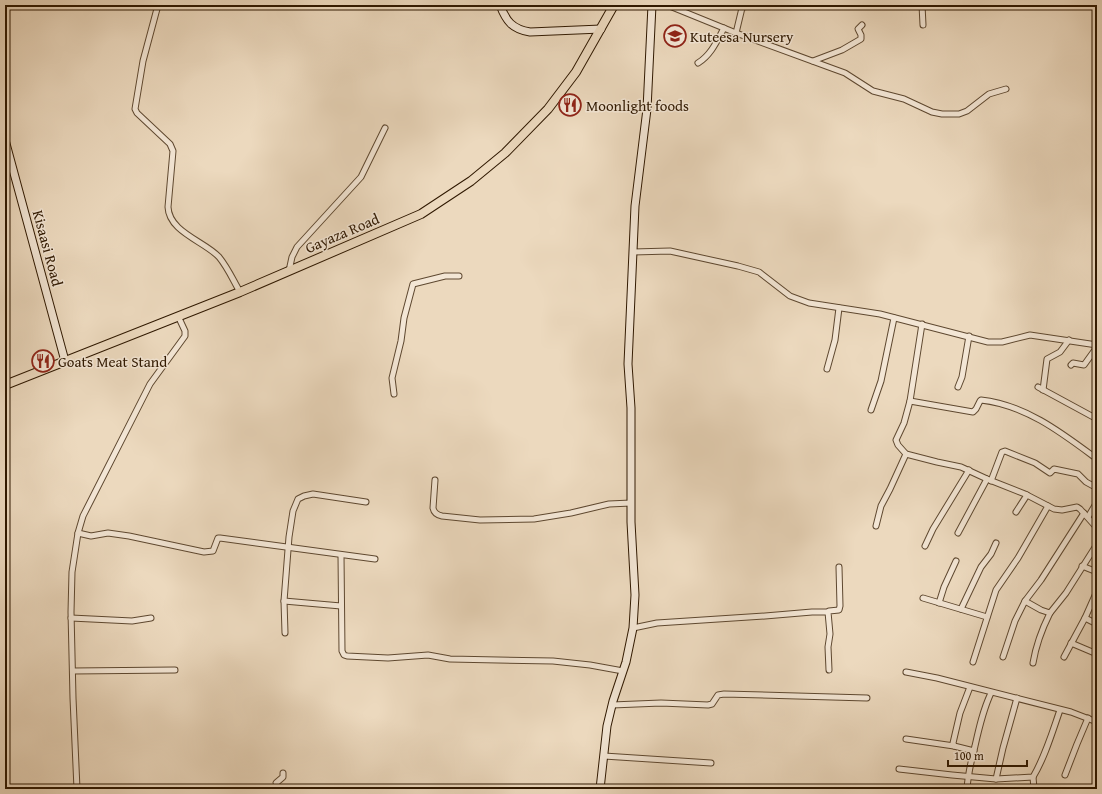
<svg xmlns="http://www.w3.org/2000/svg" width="1102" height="794" viewBox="0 0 1102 794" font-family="'Gentium Book Plus',serif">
	<rect width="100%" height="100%" fill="#ecd9be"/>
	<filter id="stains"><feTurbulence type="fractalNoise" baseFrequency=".005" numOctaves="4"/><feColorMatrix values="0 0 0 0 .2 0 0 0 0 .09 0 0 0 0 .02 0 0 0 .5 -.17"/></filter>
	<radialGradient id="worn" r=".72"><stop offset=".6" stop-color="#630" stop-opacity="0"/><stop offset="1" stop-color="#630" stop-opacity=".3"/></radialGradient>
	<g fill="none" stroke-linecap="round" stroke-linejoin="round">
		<g stroke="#5e4830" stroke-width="7">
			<g id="street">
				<path d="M158,5L143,61L135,109L137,113L170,144L173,151L168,207C169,232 204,241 219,257C228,268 233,280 240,292"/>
				<polyline points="667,5 736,33 834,69 845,73 873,91 904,99 932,112 942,114 959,114 967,111 989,94 1006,89"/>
				<polyline points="922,5 923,25"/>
				<polyline points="736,33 742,8 743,7 756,5"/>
				<polyline points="813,61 842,50 861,39 861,35 858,29 862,25"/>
				<path d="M698,63C711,55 717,41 724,28"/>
				<polyline points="633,252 670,251 738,266 759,272 790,296 809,303 880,314 988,342 1002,342 1030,335 1097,345"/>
				<polyline points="289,271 292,257 297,247 361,177 385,128"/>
				<polyline points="922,324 910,401 904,423 896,440 898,445 906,454 937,462 961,467 987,479 1025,494 1054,509 1062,510 1077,507 1080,509 1097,528"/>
				<polyline points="1071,365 1073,363 1084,365 1097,347"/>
				<polyline points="827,369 835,340 839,308"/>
				<polyline points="958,387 962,377 969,336"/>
				<polyline points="1038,387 1097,419"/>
				<polyline points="1043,390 1047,359 1060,352 1069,340"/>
				<polyline points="394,394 392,378 401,341 404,318 413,284 445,276 459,276"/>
				<path d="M910,401L973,412L976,409L980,401L981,400C1026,405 1062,433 1097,459"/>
				<polyline points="871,410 881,381 894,318"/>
				<path d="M435,480L433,508C434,513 437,515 442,516L480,520L534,519L571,513L609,504L631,503"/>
				<polyline points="991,481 1002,452 1005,451 1035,463 1050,473 1054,469 1078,474 1086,482 1097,488"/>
				<polyline points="1016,512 1027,495"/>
				<polyline points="1088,517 1097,502"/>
				<polyline points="876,526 881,506 890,489 906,454"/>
				<polyline points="78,533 91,536 108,533 129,536 204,552 213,551 218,538 220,538 375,559"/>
				<polyline points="958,533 987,479"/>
				<polyline points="925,546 933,529 969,470"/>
				<polyline points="341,555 342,651 344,655 347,656 388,658 428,655 450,659 553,661 590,665 623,671"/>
				<polyline points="1082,566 1097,572"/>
				<polyline points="923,598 987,617"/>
				<polyline points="284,601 341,606"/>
				<polyline points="1025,601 1041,610 1050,613 1066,593 1097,544"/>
				<polyline points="939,603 944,587 956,561"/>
				<polyline points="961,609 981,567 991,554 996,543"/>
				<polyline points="71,618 132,621 151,618"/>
				<polyline points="1085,618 1097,624"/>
				<polyline points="633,628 657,623 765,616 812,612 828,612"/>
				<polyline points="285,633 284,601 289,537 293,511 298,499 304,496 313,494 366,502"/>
				<polyline points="1071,643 1097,654"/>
				<polyline points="1003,657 1015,621 1025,601 1041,580 1084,513"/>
				<polyline points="1064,657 1085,618 1097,591"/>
				<polyline points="973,662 996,590 1018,558 1048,506"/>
				<path d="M1033,663C1036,645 1042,629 1050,613"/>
				<polyline points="829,670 828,647 830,634 828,612 829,611 839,610 840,606 839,567"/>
				<polyline points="73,671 175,670"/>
				<polyline points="906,672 937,678 1071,712 1097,722"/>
				<polyline points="970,687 960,713 953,743 954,746 974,751"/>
				<polyline points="612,705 661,703 708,705 712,704 718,695 724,694 867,698"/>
				<polyline points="906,739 954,746"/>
				<polyline points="604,756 711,763"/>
				<path d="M899,769L952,775L996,779L1033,777C1045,757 1052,733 1060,710"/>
				<polyline points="1065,775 1077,744 1088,718"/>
				<polyline points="1033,777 1034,789"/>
				<polyline points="996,779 1003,748 1017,698"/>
				<polyline points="77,789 73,698 71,612 72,572 78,533 83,516 150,384 185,336 185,331 178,316"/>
				<polyline points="279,789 276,783 283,777 283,773"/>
				<path d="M967,789C968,774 971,761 975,746C979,728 983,710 991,693"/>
			</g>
		</g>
		<g stroke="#2f1800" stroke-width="9">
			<g id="secondary">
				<path d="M500,5C506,21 512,29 530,32L601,29"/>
				<polyline points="5,140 65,361"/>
				<polyline points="600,789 607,726 613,701 626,662 633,628 635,595 631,522 631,408 628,364 635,206 647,109 652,5"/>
			</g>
		</g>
		<g stroke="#2f1800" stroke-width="10">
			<polyline id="primary" points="5,385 240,292 421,214 471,181 505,153 548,109 576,72 614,5"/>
		</g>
		<use href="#street" stroke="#f3e6d5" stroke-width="5"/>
		<use href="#secondary" stroke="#f3e6d5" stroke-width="7"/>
		<use href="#primary" stroke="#ecd9be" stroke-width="8"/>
	</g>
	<defs>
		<g id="school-ring" transform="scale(1.15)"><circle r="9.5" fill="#f3e6d5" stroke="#8f2418" stroke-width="1.5"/><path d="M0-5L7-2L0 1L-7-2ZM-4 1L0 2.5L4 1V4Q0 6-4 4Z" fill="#8f2418"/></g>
		<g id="restaurant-ring" transform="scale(1.15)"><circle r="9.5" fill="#f3e6d5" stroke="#8f2418" stroke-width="1.5"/><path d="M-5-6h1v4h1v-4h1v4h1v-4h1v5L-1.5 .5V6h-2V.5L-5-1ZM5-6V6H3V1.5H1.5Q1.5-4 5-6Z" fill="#8f2418"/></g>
	</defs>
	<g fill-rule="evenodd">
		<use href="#school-ring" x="675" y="36"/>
		<use href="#restaurant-ring" x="570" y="105"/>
		<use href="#restaurant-ring" x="43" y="361"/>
	</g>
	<g text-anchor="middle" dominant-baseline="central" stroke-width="3" stroke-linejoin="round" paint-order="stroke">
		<g font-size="15" fill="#2f1800" stroke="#f3e6d5" text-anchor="start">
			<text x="690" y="36">Kuteesa Nursery</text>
			<text x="586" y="105">Moonlight foods</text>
			<text x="58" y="361">Goats Meat Stand</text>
		</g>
		<g font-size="15" fill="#2f1800" stroke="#f3e6d5">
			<text transform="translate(342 233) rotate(-23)">Gayaza Road</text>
			<text transform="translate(48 248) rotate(75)">Kisaasi Road</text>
		</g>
	</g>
	<rect width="1102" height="794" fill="none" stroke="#ecd9be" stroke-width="20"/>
	<rect x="6" y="6" width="1090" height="782" fill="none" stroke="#2f1800" stroke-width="2"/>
	<rect x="10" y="10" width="1082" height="774" fill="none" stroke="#2f1800"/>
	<path d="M948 760v6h79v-6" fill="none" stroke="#2f1800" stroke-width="2"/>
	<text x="954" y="760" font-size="12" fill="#2f1800" stroke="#f3e6d5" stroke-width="3" paint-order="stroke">100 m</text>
	<rect width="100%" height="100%" filter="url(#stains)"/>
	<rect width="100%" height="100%" fill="url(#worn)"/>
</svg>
